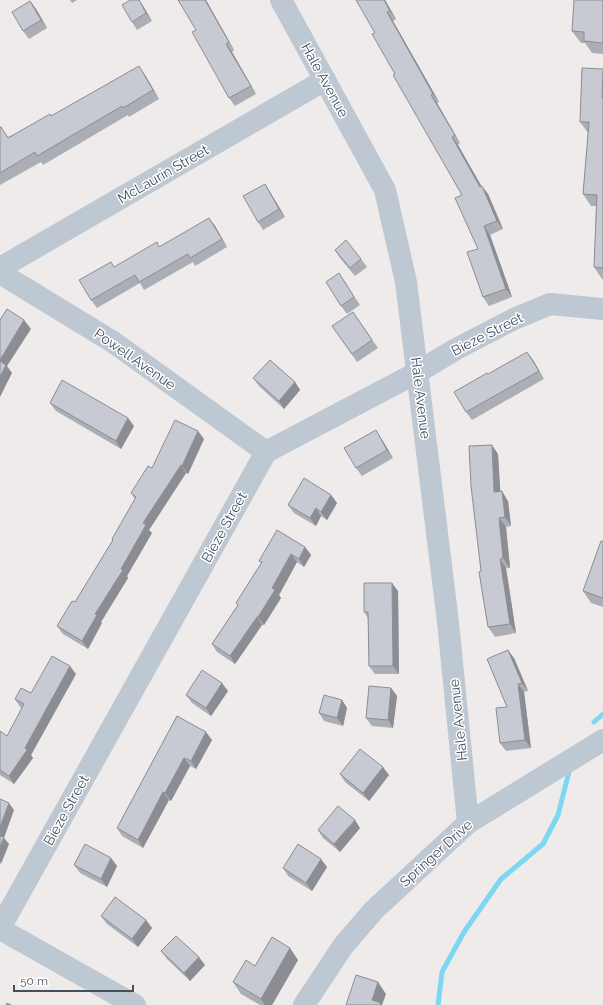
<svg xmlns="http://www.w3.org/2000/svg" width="603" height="1005" viewBox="0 0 603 1005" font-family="Raleway,sans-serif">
	<rect width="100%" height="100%" fill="#efebeb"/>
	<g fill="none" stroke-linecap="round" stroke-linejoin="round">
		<g stroke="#7dd7f3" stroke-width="5">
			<polyline points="594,722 603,714"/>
			<polyline points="438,1005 442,972 464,932 501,879 543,844 558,815 570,768"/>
		</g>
		<g stroke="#bdc8d3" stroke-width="22">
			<polyline points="281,0 385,190 406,282 448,622 468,823"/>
			<polyline points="0,268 325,80"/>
			<polyline points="0,273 113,342 266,452"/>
			<polyline points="0,928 266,452 418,372 456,349 514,319 550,304 603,309"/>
			<polyline points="0,929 135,1005"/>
			<polyline points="304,1005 343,946 374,910 468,823 603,740"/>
		</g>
	</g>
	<g fill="#abaeb5">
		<polygon points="70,0 77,0 72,3"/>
		<polygon points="130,0 139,0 152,21 137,30 132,22"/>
		<polygon points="206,0 234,50 232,52 256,94 235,106 229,98 196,30"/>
		<polygon points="385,0 396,19 393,21 439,102 437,103 460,143 458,145 481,186 488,194 503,229 490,235 512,297 489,306 483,297 478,249 462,195 395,74 375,33"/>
		<polygon points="603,0 603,54 592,53 585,43 581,43 572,31"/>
		<polygon points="30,1 36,9 47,28 29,39 23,31"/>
		<polygon points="603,69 603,279 602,279 594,267 596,206 591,206 583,194 588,133 580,122"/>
		<polygon points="145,75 159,99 129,117 128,115 43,165 41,162 0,185 0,127 8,137 51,116"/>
		<polygon points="265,184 270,192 285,217 263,230 258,222"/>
		<polygon points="209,218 215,226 227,247 195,266 193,262 144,290 140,283 97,308 91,300 115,267 160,247"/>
		<polygon points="335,250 361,259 367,267 355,276 340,258"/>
		<polygon points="339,273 360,305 347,314 341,306"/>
		<polygon points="353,312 378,348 357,362 332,326"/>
		<polygon points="533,360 544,379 472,420 466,412 488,374"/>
		<polygon points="253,378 295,382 300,390 284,409 259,386"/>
		<polygon points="50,403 134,426 121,449 56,411"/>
		<polygon points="381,438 393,458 362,476 356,468"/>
		<polygon points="204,439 188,474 186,473 149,530 152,533 127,576 128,578 101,622 102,623 88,649 63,634 57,626 75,602 113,540 112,539 135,499 131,493 152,468"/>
		<polygon points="498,454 500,492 508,501 511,526 506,527 510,568 506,568 516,633 495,637 488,627 481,571"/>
		<polygon points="331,495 337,503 327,520 321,516 316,526 294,513 288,505"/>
		<polygon points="603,541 603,607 591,603 583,591"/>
		<polygon points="305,547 311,555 304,567 297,562 279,595 281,598 264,625 262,625 235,664 217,652 212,644 238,606 236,603 261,563 259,561"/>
		<polygon points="398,591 399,674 375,674 369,666 368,618 364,612"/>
		<polygon points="514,658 528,691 524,692 531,748 506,751 500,743 507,707"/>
		<polygon points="76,674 31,755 33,758 14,784 0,775 0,731 7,736 22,708 20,707 15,699"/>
		<polygon points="391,688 397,696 393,728 372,726 366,718"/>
		<polygon points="228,691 211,716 192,703 186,695"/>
		<polygon points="342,700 347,708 343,726 324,721 319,713"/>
		<polygon points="177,716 212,740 196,769 190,766 171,801 169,800 143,848 122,836 117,828"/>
		<polygon points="340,774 389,775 369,801 345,782"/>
		<polygon points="360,828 340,852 323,838 318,830"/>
		<polygon points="111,858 117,866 107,887 80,873 74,865"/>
		<polygon points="327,867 312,891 288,876 283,868"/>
		<polygon points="101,916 146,920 152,928 138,947 107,924"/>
		<polygon points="161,951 205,965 190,981 167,959"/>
		<polygon points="298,960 272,1005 260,1005 241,994 233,982 255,966"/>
	</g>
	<g fill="#8b8d93">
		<polygon points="139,0 142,4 152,21 146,13"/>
		<polygon points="205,0 206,0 234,50 229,42"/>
		<polygon points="384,0 385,0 396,19 390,11"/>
		<polygon points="30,1 36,9 47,28 41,20"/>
		<polygon points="387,12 393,21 439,102 433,94"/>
		<polygon points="226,44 232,52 256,94 251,86"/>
		<polygon points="139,66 145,75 159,99 153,90"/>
		<polygon points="431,95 437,103 460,143 455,135"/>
		<polygon points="452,137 458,145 486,194 482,186 488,194 503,229 497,221 480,187"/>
		<polygon points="265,184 270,192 285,217 279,209"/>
		<polygon points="209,218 215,226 227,247 222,239"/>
		<polygon points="484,226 490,235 512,297 506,289"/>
		<polygon points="24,320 31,329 7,366 12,373 0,397 0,360"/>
		<polygon points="527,352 533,360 544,379 539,371"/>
		<polygon points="295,382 300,390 284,409 279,401"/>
		<polygon points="128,418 134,426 121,449 116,441"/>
		<polygon points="376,430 381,438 393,458 387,450"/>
		<polygon points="198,431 204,439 188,474 182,466"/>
		<polygon points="492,445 498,454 501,502 494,492"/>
		<polygon points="181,465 186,473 149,530 152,533 127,576 128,578 101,622 102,623 88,649 82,641 95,614 121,569 143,523"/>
		<polygon points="502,491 508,501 511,526 505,517"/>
		<polygon points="331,495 337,503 327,520 321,512"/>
		<polygon points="316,508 321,516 316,526 310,518"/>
		<polygon points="499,518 506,527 510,568 503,558"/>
		<polygon points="305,547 311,555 304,567 299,559"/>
		<polygon points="291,554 297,562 279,595 281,598 264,625 258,617 272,588"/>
		<polygon points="500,559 506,568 516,633 510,624"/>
		<polygon points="392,583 398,591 399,674 393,666"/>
		<polygon points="257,617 262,625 235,664 230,656"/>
		<polygon points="508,650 514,658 528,691 522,683"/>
		<polygon points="70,666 76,674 31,755 33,758 14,784 9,776"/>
		<polygon points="222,683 228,691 211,716 206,708"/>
		<polygon points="518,684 524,692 531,748 525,740"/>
		<polygon points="391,688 397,696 393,728 388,720"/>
		<polygon points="342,700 347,708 343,726 337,718"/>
		<polygon points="206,732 212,740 196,769 191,761"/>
		<polygon points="184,758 190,766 171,801 165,793"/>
		<polygon points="383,767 389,775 369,801 363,793"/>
		<polygon points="163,792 169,800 143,848 138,840"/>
		<polygon points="9,803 14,810 4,838 9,844 1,864 0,862 0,827"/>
		<polygon points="355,820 360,828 340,852 334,844"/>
		<polygon points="111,858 117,866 107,887 101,879"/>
		<polygon points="321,859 327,867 312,891 306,883"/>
		<polygon points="146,920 152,928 138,947 132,939"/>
		<polygon points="290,948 298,960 272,1005 265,1005 261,999"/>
		<polygon points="199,957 205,965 190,981 184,973"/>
		<polygon points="378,982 386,994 382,1005 375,1005 372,1000"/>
	</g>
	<g fill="#c7cad2" stroke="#8b8d93">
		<polygon points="130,0 139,0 146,13 132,22 122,5"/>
		<polygon points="178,0 205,0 229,42 226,44 251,86 229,98 192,32 196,30"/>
		<polygon points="356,0 384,0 390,11 387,12 433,94 431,95 455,135 452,137 480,187 482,186 497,221 484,226 506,289 483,297 467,252 478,249 455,198 462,195 393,75 395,74 372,34 375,33"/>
		<polygon points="574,0 603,0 603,43 584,41 584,32 572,31"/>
		<polygon points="30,1 41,20 23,31 12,12"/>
		<polygon points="139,66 153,90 123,108 122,106 37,156 35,152 0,173 0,127 1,127 8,138 50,114 51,116"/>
		<polygon points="582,68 603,69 602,98 603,98 603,268 594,267 597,195 583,194 589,122 580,122"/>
		<polygon points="265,184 279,209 258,222 243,196"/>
		<polygon points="209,218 222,239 190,258 188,254 139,282 135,275 91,300 79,280 111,262 114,267 157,242 159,247"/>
		<polygon points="346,240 361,259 350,268 335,250"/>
		<polygon points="339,273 354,297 341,306 326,282"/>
		<polygon points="7,309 24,320 0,360 0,320"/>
		<polygon points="353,312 372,340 352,354 332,326"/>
		<polygon points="527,352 539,371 466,412 454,392 487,373 488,374"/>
		<polygon points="270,360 295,382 279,401 253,378"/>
		<polygon points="0,361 6,365 0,377"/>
		<polygon points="62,380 128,418 116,441 50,403"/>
		<polygon points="175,420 198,431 182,466 181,465 143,523 146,525 121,569 123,570 95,614 97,615 82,641 57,626 72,601 75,602 113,540 112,539 136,497 131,493 148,466 152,468"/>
		<polygon points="376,430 387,450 356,468 344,448"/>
		<polygon points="492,445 494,492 502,491 505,517 499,518 503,558 500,559 510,624 488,627 479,572 481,571 471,486 469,446"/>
		<polygon points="304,478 331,495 321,512 316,508 310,518 288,505"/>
		<polygon points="277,530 305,547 299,559 291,554 272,588 275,590 258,617 257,617 230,656 212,644 238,605 236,603 262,562 259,561"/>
		<polygon points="601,541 603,541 603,598 583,591"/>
		<polygon points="364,583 392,583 393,666 369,666 368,612 364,612"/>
		<polygon points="508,650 522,683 518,684 525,740 500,743 496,708 507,707 487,659"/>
		<polygon points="52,656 70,666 25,748 27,750 9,776 0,770 0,731 7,736 24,704 15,699 21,688 31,693"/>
		<polygon points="202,670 222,683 206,708 186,695"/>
		<polygon points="369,686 391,688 388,720 366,718"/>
		<polygon points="324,695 342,700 337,718 319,713"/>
		<polygon points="177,716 206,732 191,761 184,758 165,793 163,792 138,840 117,828"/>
		<polygon points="360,749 383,767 363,793 340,774"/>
		<polygon points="0,799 9,803 0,827"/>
		<polygon points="338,806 355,820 334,844 318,830"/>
		<polygon points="0,836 4,837 0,847"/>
		<polygon points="85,844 111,858 101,879 74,865"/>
		<polygon points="298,844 321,859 306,883 283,868"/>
		<polygon points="115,897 146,920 132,939 101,916"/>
		<polygon points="176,936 199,957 184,973 161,951"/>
		<polygon points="272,937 290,948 261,999 233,982 246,960 255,966"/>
		<polygon points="356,975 378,982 372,1000 381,1003 380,1005 346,1005"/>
		<polygon points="7,1003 11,1005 6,1005"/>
	</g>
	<g text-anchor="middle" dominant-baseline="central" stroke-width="3" stroke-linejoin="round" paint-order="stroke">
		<g font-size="14" fill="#434f5b" stroke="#fff">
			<text transform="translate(325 80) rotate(61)">Hale Avenue</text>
			<text transform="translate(163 174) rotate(-30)">McLaurin Street</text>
			<text transform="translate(487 334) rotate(-27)">Bieze Street</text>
			<text transform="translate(135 359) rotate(35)">Powell Avenue</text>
			<text transform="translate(421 398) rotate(83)">Hale Avenue</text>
			<text transform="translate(224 527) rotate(-61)">Bieze Street</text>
			<text transform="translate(458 720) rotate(-96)">Hale Avenue</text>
			<text transform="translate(66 810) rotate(-61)">Bieze Street</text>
			<text transform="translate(436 853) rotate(-42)">Springer Drive</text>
		</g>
	</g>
	<path d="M14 985v6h119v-6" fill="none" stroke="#434f5b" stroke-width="2"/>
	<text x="20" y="985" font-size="12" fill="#434f5b" stroke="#ffffff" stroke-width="3" paint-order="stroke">50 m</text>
</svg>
